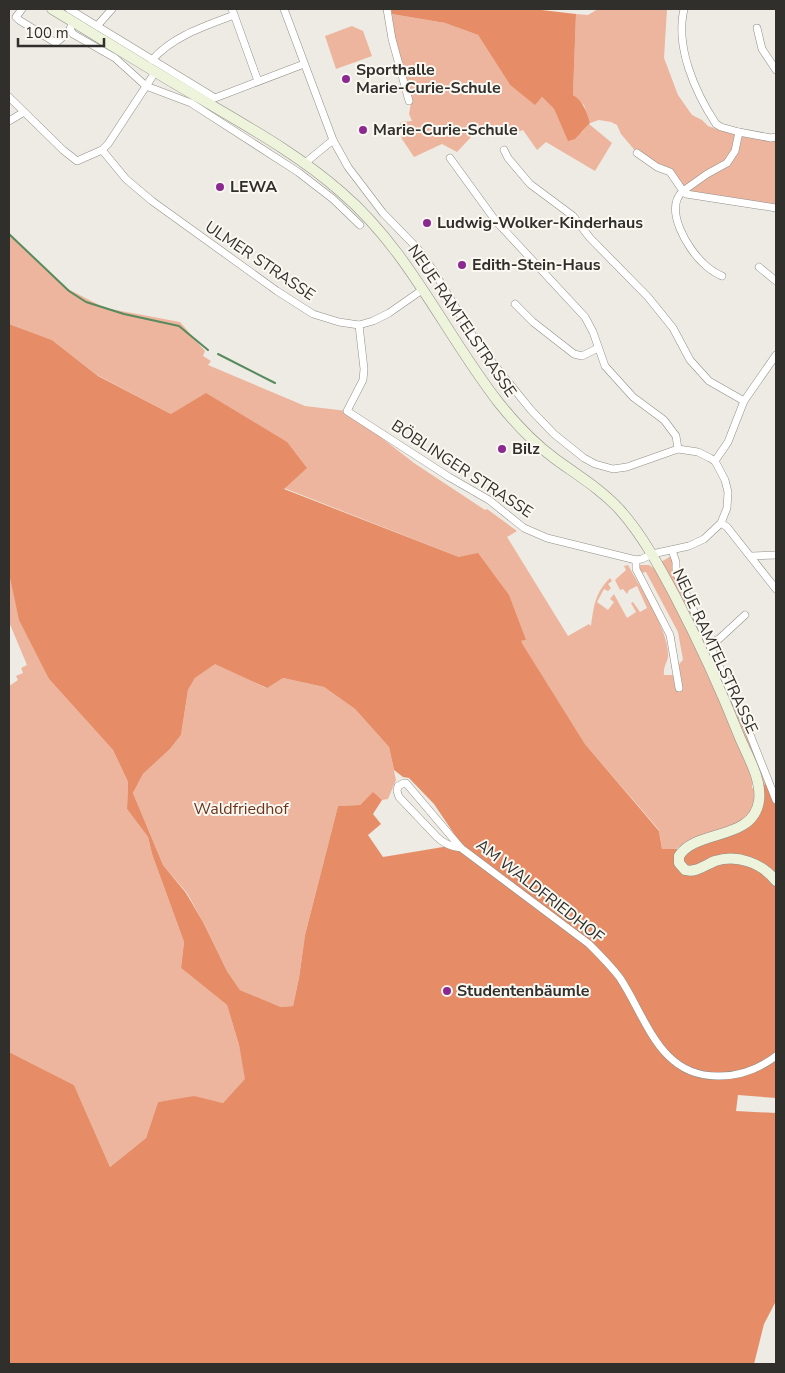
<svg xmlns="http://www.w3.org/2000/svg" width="785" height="1373" viewBox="0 0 785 1373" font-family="'Nunito Sans',sans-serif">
	<rect width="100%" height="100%" fill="#edebe3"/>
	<g fill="#edb59e">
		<polygon points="598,9 667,9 664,58 678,95 692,115 702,120 708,126 722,131 776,137 776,207 686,194 670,172 637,153 621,134 617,125 611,122 599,120 590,123 584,105 573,95 576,14 588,15"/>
		<polygon points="392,14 445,23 478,35 510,85 535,104 542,97 554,109 568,140 582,132 589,124 612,143 595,171 546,142 537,150 523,130 509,135 498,125 472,136 457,152 442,144 414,157 402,139 398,128 401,122 412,121 409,114 411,103 394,34"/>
		<polygon points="352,26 363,31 372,56 336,69 325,36"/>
		<path d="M9,234L66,288L105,308L180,322L205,351L203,356L211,361L208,365L305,406L347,411L414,463L485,510L487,509L517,531L507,537L568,636L589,624L591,626C594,605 595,593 610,578L612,581L608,584L611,588L608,591L604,589L597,602L608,610L614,602L610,599L614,594L627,618L636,612L631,603L633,602L640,612L647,608L637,586L629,590L627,594L623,589L620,590L615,580L626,570L624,566L628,565C641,589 667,628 668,653C669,662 663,664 664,675H674L682,687L679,664L683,660L678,632L646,572L641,573L639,568L640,565H649L655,569L689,631L716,687L753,779L752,788L755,789V800L751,812L741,821L730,827L685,843L676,849H662L659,830L585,744L520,641L526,640L459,557L284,488L171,414L97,375L52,340L9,324Z"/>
		<polygon points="671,556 741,719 767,784 762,785 661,562"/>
		<polygon points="9,573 49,679 113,750 128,782 127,809 148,837 152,854 184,942 181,968 227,1005 239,1045 246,1079 223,1103 194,1097 158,1102 146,1138 110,1167 74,1085 9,1052 9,686 18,680 16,676 23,673 21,668 27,665 9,622"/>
		<polygon points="215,663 266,688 283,678 324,687 355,709 389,747 396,780 388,799 382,800 373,793 360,805 338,806 305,935 299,978 293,1006 281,1007 240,990 227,971 203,922 187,893 163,865 133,793 143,774 170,749 181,735 188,690 195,678"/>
	</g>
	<g fill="#e68d68" fill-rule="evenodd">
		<path d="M391,9H533L576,14L573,95C583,101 587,112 590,123L575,139L568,141L554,109L542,97L535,105L510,85L478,35L445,23L392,14Z"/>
		<path d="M9,324L52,340L98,376L171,414L206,393L287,442L307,468L284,489L459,557L478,553L509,595L526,640L521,641L523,645L585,744L659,831L662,849H676L686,854L693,849L743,829L762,785L767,784L776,806V1098L738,1095L736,1111L776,1113V1301L764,1324L754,1364H9V1052L74,1085L110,1167L146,1138L158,1102L194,1096L223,1103L245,1079L239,1045L227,1005L181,968L184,942L152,854L148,837L127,809L128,782L113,750L49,679L19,620L9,573ZM215,664L267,688L283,678L324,687L355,709L389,747L394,770L403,777L409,778L434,804L461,844L383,857L368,835L381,824L373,814L382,800L373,792L360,805L338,806L305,935L299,978L293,1006L281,1007L240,990L227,971L203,922L186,893L163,865L133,793L143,774L170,749L181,735L188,690L195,678Z"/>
	</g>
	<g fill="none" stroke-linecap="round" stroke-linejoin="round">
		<g stroke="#578a5c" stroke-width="2">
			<polyline points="9,234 69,291 86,302 124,314 179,326 208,350"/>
			<polyline points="218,354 275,383"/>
		</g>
		<g stroke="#918f88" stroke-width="8">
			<g id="street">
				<polyline points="22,9 16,17 19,20 56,43 70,30"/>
				<polyline points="69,9 215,98 304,64"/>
				<polyline points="232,9 258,81"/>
				<polyline points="284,9 333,140 348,167 383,213 418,249 433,270 479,346 531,410 554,434 584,458 595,464 613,469 627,467 678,449 698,452 710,458 715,461 725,480 728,492 727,508 721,523 704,539 689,546 652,554 642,559 636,560 547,538 524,528 489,500 449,477 347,411 363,380 364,369 359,325"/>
				<polyline points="387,9 392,39 409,101"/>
				<path d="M684,9C675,47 695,92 716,124L721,127L739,132"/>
				<polyline points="73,21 70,29 73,34 115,58 146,86 191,103 298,172 333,199 360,225"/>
				<polyline points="97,26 112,9"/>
				<polyline points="757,28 762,49 776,70"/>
				<path d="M152,60C173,36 205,26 234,15"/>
				<polyline points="9,97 63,150 77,161 102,150 108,144 156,71"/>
				<polyline points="9,121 24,112"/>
				<polyline points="102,150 126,179 152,201 277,291 313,314 339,322 359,325 373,321 389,313 422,290"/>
				<polyline points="504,150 508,158 530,184 573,216 590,238 648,297 673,328 690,360 709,381 744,401"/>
				<polyline points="637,153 657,167 670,172 683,191 707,174 727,163 735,151 739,132 771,138 776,137"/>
				<polyline points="450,158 495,220 585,317 593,332 605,366 633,397 664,420 676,436 678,449"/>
				<polyline points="305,163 333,140"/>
				<polyline points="759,267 776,281"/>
				<path d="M722,276C715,273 709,269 703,263C688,249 663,209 683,191L686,194L776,208"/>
				<polyline points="515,304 533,322 574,354 582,356 598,348"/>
				<polyline points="715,461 728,442 744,401 776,355"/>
				<polyline points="721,523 727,527 776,589"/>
				<polyline points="672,550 676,562 676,572 747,727 776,800"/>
				<polyline points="752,556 776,555"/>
				<polyline points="636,560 636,569 670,635 679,688"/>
				<polyline points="710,643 719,639 745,615"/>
				<path d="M461,848C452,847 444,844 437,837L399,797L397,791L398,786L404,783H406L461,848L589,944C600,955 611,966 620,978C647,1019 660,1078 720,1076C742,1076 759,1069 776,1056"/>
			</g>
		</g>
		<g stroke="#918f88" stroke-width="11">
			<path id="secondary" d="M52,9C102,39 151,70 201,99C250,128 299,155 341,192C409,250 445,334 499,403C515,423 534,443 554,458C577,475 601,489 620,510C643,536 659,566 675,596C699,642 721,690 740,738C748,757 762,780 759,801C753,841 696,829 679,856V863L685,870C696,873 705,865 715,861C737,854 762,863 776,881"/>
		</g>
		<use href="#street" stroke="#fff" stroke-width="7"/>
		<use href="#secondary" stroke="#eef4dc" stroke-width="10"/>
	</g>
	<g fill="#8b2991" stroke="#faf8f1" stroke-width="2">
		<circle cx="346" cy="79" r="5"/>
		<circle cx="363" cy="130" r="5"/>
		<circle cx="220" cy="187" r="5"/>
		<circle cx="427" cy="223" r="5"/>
		<circle cx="462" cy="265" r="5"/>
		<circle cx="502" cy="449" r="5"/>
		<circle cx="447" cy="991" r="5"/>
	</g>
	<g text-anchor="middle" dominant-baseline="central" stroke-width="4" stroke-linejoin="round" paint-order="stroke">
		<g font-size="16" font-weight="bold" fill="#302f2c" stroke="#faf8f1" text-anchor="start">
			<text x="356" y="70">Sporthalle<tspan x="356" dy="18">Marie-Curie-Schule</tspan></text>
			<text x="373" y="130">Marie-Curie-Schule</text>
			<text x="230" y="187">LEWA</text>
			<text x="437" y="223">Ludwig-Wolker-Kinderhaus</text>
			<text x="472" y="265">Edith-Stein-Haus</text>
			<text x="512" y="449">Bilz</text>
			<text x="457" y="991">Studentenbäumle</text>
		</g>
		<g font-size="16" fill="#302f2c" stroke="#faf8f1">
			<text transform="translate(260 261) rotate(34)">ULMER STRASSE</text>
			<text transform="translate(462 321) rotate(56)">NEUE RAMTELSTRASSE</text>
			<text transform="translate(462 469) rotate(33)">BÖBLINGER STRASSE</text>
			<text transform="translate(715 651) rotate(65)">NEUE RAMTELSTRASSE</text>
			<text transform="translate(540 891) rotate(38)">AM WALDFRIEDHOF</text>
		</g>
		<g font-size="16" fill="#6c3319" stroke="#faf8f1">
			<text x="241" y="809">Waldfriedhof</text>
		</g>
	</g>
	<rect width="785" height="1373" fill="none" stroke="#302f2c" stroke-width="20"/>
	<path d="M18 38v8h86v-8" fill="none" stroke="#302f2c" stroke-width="2.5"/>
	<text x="25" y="38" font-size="15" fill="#302f2c" stroke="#faf8f1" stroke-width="4" paint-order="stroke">100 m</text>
</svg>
